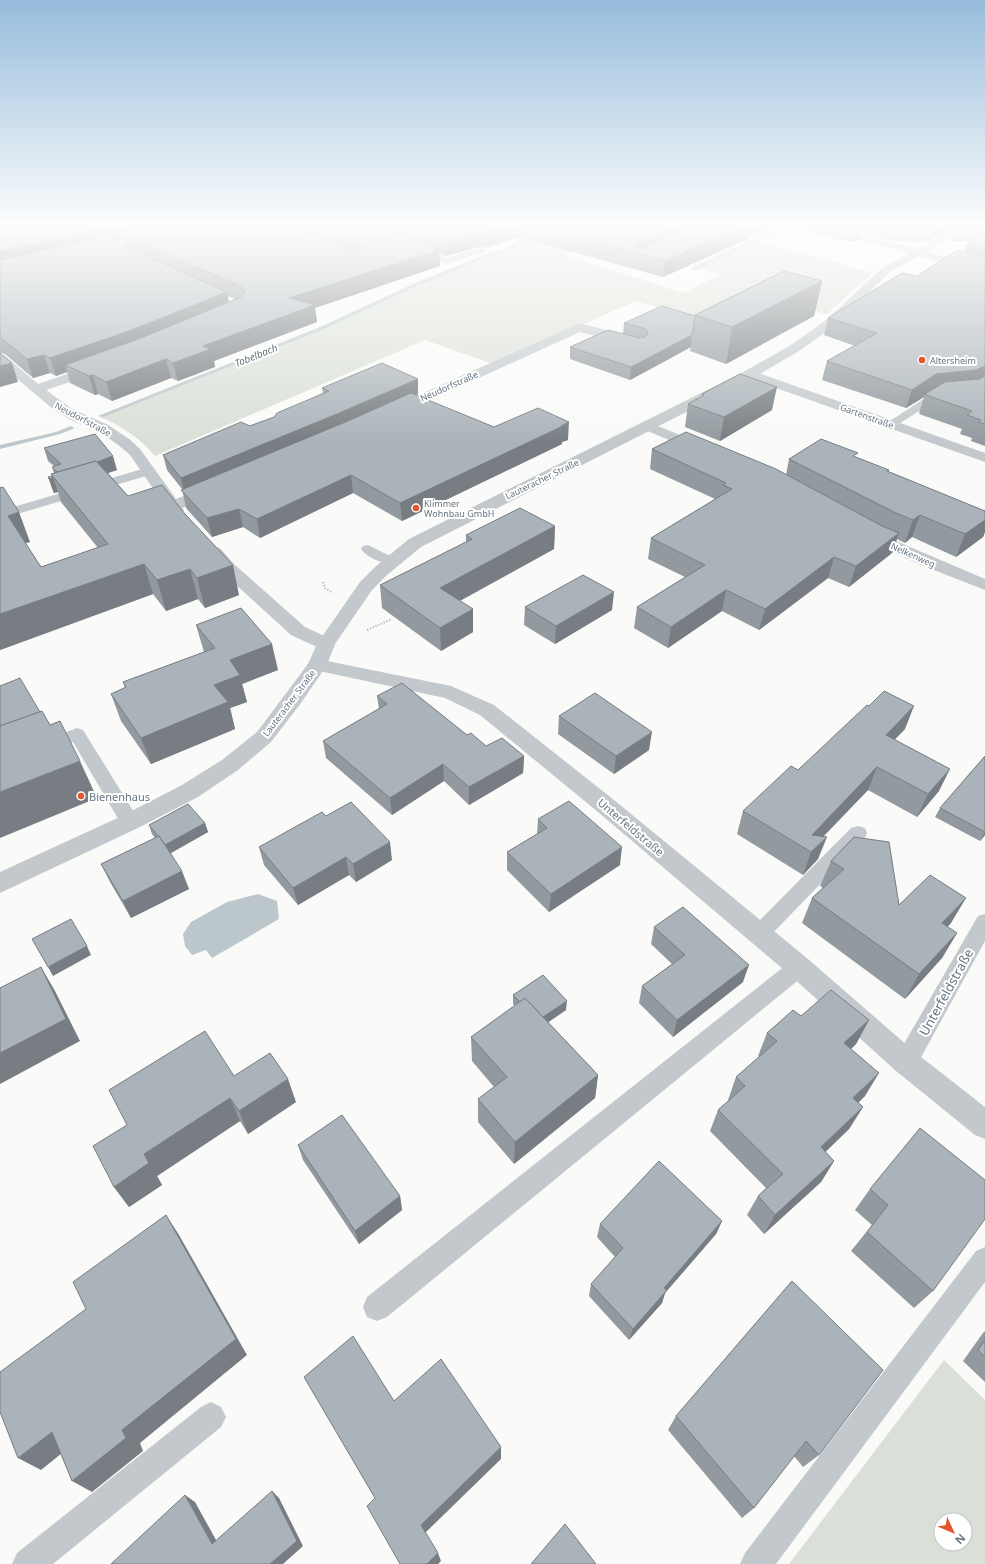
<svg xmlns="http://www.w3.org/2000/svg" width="985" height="1564" viewBox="0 0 985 1564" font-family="'Noto Sans',sans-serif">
	<rect width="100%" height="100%" fill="#fafaf8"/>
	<g fill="#dadfd7" fill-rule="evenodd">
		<path d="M481,227L593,244L565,255L683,293L722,274L700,268L759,241L873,273L827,314L809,310L711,324L636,301L493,364L425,340L155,456C140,438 122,426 100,417L322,329L416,285L482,258L514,247L520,240Z"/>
		<path d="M944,1360L985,1400V1564H789ZM941,1520H965V1544H941Z"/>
	</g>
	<polygon fill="#bbc7cb" points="258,894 277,901 279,919 212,958 206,950 192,955 185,946 183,934 191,922 227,902"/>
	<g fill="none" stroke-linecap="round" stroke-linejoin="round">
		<g fill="#bbc7cb" fill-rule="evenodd">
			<polygon points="553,225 560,225 521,239 521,240 516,248 483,259 417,286 324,329 103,417 98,416 320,327 413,284 479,257 512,246 517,240 516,237"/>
			<polygon points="71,426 74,428 73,429 60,434 0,449 0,445 56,432"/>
		</g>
		<g stroke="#bbbfc2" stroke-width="2" stroke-dasharray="1.5 1.5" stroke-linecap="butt">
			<polyline points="323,582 325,588 331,592"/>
			<polyline points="367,630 392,619"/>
		</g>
		<g fill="#c3c8cc" fill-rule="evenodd">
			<polygon points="783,225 794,225 697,270 694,271 690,268"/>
			<polygon points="416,247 446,258 482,247 486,250 485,252 446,264 413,252 412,250 413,248"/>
			<polygon points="985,382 985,390 973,396 938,399 894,427 886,427 884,425 931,394 970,390"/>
			<polygon points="149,467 153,468 155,471 153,474 0,519 0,511"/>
			<path d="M368,545L386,554L398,557L400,560L398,563C387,566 368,559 361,549L363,546Z"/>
			<polygon points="77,728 83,730 137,817 139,822 137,827 130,829 123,827 73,742 0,770 0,757"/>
			<polygon points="858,826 865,828 867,833 865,838 766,940 759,943 752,940 749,934 752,928 851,828"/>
			<polygon points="985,914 985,941 914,1070 906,1073 898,1070 894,1062 898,1054 978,916"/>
			<polygon points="799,958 807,961 810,967 807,973 387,1317 377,1321 367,1317 363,1307 367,1297 791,961"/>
			<polygon points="985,1247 985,1282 776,1564 740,1564 745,1553 976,1251"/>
			<polygon points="211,1402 221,1407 226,1417 221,1427 53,1564 12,1564 17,1553 201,1407"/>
		</g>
		<g fill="#c3c8cc" fill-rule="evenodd">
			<polygon points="192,225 213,225 208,228 92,254 87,251 92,248"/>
			<polygon points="812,225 829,225 985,268 985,274 814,227"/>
			<polygon points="578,324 588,325 632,338 634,341 632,344 628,345 580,332 402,413 397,414 392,413 390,410 392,407"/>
			<polygon points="0,354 4,355 38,384 93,365 103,365 104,368 103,371 46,390 72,409 108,425 129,439 140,449 176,499 211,486 217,488 219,491 217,494 182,508 184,510 182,513 176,515 170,513 130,455 122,448 102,433 71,420 53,409 0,364"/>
			<polygon points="750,370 985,453 985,462 745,377 744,374 745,371"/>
			<polygon points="648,422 707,446 709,449 707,452 702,453 697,452 643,429 641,426 643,423"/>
			<polygon points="868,529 985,579 985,590 921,565 862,538 860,534 862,530"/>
			<polygon points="214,547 220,548 234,564 305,627 333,640 335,644 333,648 326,650 319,648 291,635 222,572 206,552 208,548"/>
			<polygon points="317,659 451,686 494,705 614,800 808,959 916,1053 985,1107 985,1139 975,1135 896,1071 790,975 598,812 480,715 445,698 310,669 307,665 310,661"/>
		</g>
		<polygon fill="#c3c8cc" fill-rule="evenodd" points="963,225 976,225 891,271 833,327 799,351 755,377 421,547 387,575 372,590 335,644 327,665 301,703 271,742 238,770 198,797 138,828 0,893 0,872 122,816 182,785 222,760 257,732 308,664 317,644 360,582 375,567 409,539 745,371 791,345 825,321 883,267"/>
	</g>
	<g fill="#929a9f" fill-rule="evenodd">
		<path d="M0,225H654L649,228L689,227L694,225H775L774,227L663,277L518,237L485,248L482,246L446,256L439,254L440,266L315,308L317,322L214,361L215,367L178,381L171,378L112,401L98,394L95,395L70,383L67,372L56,376L50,373L33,378L5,354L0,353ZM124,239L126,246L117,241ZM228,296L235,299L229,302Z"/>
		<polygon points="792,225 985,225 985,446 971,441 972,438 960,434 962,429 919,414 920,413 919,413 924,397 906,408 822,380 827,361 855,346 824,335 828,318 917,276 964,252 967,244 972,241 950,241 954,228 929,241 893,241 862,233 860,241 845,241 791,228"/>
		<polygon points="822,281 814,316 726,364 690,351 691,347 630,380 570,359 570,347 623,334 624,323 695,316 695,315"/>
		<polygon points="418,379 418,394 416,395 494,427 568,440 562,442 562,444 402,521 353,493 260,538 243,527 212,537 186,508 182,489 167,470 163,455 274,417 323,393 322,388"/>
		<polygon points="702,394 772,410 720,441 685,427 688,404 701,397"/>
		<polygon points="44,448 117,470 108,473 128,496 239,595 205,608 198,599 166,611 153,594 0,650 0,486 30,542 25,543 41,567 98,548 61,502 58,492 54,493 53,491 48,477 52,476 51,474 54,473 52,467 54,466 48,461"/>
		<polygon points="652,449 786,475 789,459 856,457 888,472 985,511 985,532 983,537 956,557 912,537 905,543 897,539 892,553 849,587 828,578 759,630 722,611 668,648 634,628 637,607 685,577 648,559 651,538 715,499 650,469"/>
		<polygon points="555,526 554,549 460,601 473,609 473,632 441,651 382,608 380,585 466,542 466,535"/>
		<polygon points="525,607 612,610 555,644 524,625"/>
		<polygon points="196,625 278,670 242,684 247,702 230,708 235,729 151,764 121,721 111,694 125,688 123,682 204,652"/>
		<polygon points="377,696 467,735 486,746 524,756 523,773 469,805 444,781 392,815 326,758 323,741 379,709"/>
		<polygon points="559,716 649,750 614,774 558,734"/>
		<polygon points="905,729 894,739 939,791 917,817 868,790 824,836 818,859 803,875 737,834 743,811"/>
		<polygon points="985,756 985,835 980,841 935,817 940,808"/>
		<polygon points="326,816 392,860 356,882 349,875 298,905 264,865 259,847"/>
		<polygon points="538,819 620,865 549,912 507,870 507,852 537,834"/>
		<polygon points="205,823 208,832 171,853 189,889 131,918 110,882 101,864 155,838 152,834 149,825"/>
		<polygon points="854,837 899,905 951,923 947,927 957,933 942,958 905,999 802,923 812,898 823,888 820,886 831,861"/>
		<polygon points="654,927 743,982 673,1037 639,1003 642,986 672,964 651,944"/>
		<polygon points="513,995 566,1010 548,1022 598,1075 595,1098 514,1164 478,1122 478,1099 494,1087 472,1061 471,1037 515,1006 513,1004"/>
		<polygon points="801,1016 869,1020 856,1044 851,1049 865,1096 858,1103 863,1107 849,1129 825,1152 834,1161 821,1182 764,1234 747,1215 758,1196 766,1188 710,1131 718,1110 729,1101 728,1100 736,1077 759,1057 758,1056 767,1033"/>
		<polygon points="234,1076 296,1102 248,1134 240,1121 157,1176 162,1185 129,1207 114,1187"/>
		<polygon points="298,1145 400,1196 402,1210 359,1244 303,1160"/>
		<polygon points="985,1180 933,1291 914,1308 851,1251 872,1225 855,1210 870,1189"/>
		<polygon points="722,1221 716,1234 665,1293 662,1303 629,1340 589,1296 591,1284 615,1257 597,1237 600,1224"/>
		<polygon points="792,1281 819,1455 803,1467 794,1456 754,1508 742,1518 668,1430 676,1416"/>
		<polygon points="985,1331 985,1382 963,1361 983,1333"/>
	</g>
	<g fill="#777d82">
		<polygon points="115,225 185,225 122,232 124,239 0,269 0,251"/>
		<polygon points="507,225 519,225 518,237 485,248 485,232"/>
		<polygon points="643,225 654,225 643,230"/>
		<polygon points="676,225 689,225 688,234 633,252 634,244"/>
		<polygon points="747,225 775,225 774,227 663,277 665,261"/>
		<polygon points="935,225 959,225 955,225 954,228 929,241"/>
		<polygon points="481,230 482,246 446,256 446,241"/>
		<polygon points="438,247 438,251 439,250 440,266 315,308 317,322 214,361 215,367 178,381 173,363 289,298"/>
		<polygon points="822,281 814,316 726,364 732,327"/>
		<polygon points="227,292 230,309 65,365 67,372 56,376 50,358"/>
		<polygon points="692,335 691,347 630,380 631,367"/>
		<polygon points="44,355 50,373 33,378 27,359"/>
		<polygon points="166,359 171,378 112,401 106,382"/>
		<polygon points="12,363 18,382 0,387 0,366"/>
		<polygon points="985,366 985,381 927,394 925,394 924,397 906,408 912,390 936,374"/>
		<polygon points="93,375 98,394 95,395 89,376"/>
		<polygon points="418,379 418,394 338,430 185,494 181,478"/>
		<polygon points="777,387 772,410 720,441 724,417"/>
		<polygon points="569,422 568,440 562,442 562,444 402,521 400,503"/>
		<polygon points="113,456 117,470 96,477 90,464"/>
		<polygon points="351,475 353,493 260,538 257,519"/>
		<polygon points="53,478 58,492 54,493 49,479"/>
		<polygon points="239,509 243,527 212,537 207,518"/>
		<polygon points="19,512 30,542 19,545 8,516"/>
		<polygon points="920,515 912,537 905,543 913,520"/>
		<polygon points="985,520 985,532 983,537 956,557 965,534"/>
		<polygon points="555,526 554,549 441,611 440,588"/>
		<polygon points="899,533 892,553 849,587 856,566"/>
		<polygon points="834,557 828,578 759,630 765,609"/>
		<polygon points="144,564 153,594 0,650 0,614"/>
		<polygon points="233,565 239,595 205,608 197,578"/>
		<polygon points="190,569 198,599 166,611 157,580"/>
		<polygon points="726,590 722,611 668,648 671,627"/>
		<polygon points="614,592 612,610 555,644 556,626"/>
		<polygon points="473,609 473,632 441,651 440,628"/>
		<polygon points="272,644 278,670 242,684 247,702 230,708 235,729 151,764 141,738 214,685 230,660"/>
		<polygon points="914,706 905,729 877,758 886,735"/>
		<polygon points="652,732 649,750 614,774 616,756"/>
		<polygon points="524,756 523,773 469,805 469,787"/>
		<polygon points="80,761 97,798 0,838 0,792"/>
		<polygon points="443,764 444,781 392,815 390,798"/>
		<polygon points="877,767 868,790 809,851 812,835"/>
		<polygon points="950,769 939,791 917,817 928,794"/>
		<polygon points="205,823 208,832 169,854 165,845"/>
		<polygon points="985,832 985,835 980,841"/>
		<polygon points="827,837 818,859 803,875 811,852"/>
		<polygon points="390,842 392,860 356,882 353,864"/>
		<polygon points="622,847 620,865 549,912 551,894"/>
		<polygon points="346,857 349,875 298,905 293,888"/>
		<polygon points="182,871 189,889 131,918 123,901"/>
		<polygon points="966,898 951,923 928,948 942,923"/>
		<polygon points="957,933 942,958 905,999 919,974"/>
		<polygon points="87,946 91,955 53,976 48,967"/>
		<polygon points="749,965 743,982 673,1037 677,1020"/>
		<polygon points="41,967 55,991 80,1041 0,1084 0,1053"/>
		<polygon points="567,1001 566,1010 537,1030 537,1021"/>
		<polygon points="869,1020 856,1044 832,1066 844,1043"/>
		<polygon points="879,1073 865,1096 840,1120 853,1098"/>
		<polygon points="598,1075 595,1098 514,1164 515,1142"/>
		<polygon points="288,1079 296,1102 248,1134 239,1111"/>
		<polygon points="230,1098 240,1121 157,1176 162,1185 129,1207 114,1187 144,1154"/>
		<polygon points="863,1107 849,1129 809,1168 821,1147"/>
		<polygon points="834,1161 821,1182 764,1234 775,1215"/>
		<polygon points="400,1196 402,1210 359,1244 355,1231"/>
		<polygon points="166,1215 179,1235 247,1355 140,1443 143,1451 92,1492 72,1481"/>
		<polygon points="722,1221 716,1234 665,1293 662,1303 629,1340 633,1329 664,1288"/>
		<polygon points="52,1432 72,1445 41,1470 18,1458"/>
		<polygon points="501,1447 501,1459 424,1534 421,1525"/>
		<polygon points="272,1491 279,1498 303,1546 283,1564 270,1564"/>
		<polygon points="185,1495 195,1502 221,1549 212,1544"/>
		<polygon points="438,1553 441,1561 438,1564 427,1564"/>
	</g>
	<g fill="#aab3b9" stroke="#777d82">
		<polygon points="0,225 115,225 0,251"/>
		<polygon points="154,225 288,225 353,251 357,252 362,248 360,245 309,225 378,225 438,247 433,248 439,250 289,298 315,305 203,346 211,349 173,363 166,359 106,382 93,375 89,376 65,365 141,338 241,297 245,291 240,286 162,253 122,232"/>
		<polygon points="401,225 507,225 485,232 481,230 446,241"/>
		<polygon points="532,225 648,225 649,228 662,225 676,225 634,244 637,248 643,248 694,225 747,225 665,261"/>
		<polygon points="846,225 862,225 864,226 848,226"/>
		<polygon points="896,225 935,225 897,226"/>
		<polygon points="985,233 985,249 967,244"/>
		<polygon points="107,236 153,259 227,292 132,330 50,358 44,355 27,359 0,337 0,260"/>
		<polygon points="957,250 985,257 985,366 976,370 936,374 912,390 827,361 877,333 828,318 902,273 917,276"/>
		<polygon points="784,271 822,281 732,327 695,315"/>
		<polygon points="662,306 695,316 692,335 631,367 570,347 608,330 640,338 645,337 648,334 646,329 624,323"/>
		<polygon points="0,353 12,363 0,366"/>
		<polygon points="382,363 418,379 337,414 181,478 163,455 241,422 250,426 274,417 277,413 329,391 322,388"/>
		<polygon points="740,374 777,387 724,417 688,404 704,395 702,394"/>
		<polygon points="985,376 985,424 978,422 981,420 967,415 972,411 926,395 927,394 925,394 945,382 980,379"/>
		<polygon points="411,393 494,427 538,408 569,422 561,426 563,426 400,503 351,475 257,519 239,509 207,518 181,490 348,421"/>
		<polygon points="686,432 776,469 882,526 899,533 856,566 834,557 765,609 726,590 671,627 637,607 705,565 651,538 732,489 723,485 726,483 652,449"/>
		<polygon points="95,434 113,456 97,462 96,461 57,472 52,467 61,464 44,448"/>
		<polygon points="821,439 858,453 853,456 889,470 887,471 985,511 985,520 965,534 920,515 913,520 896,513 789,459"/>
		<polygon points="96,461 128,496 162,485 185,514 233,565 197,578 190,569 157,580 144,564 0,614 0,488 3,487 19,512 8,516 41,567 108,544 51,474"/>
		<polygon points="52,476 53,478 49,479 48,477"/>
		<polygon points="520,508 555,526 440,588 473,609 440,628 380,585 472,539 466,535"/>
		<polygon points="583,575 614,592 556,626 525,607"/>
		<polygon points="241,608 272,644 230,660 240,675 214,685 228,702 141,738 111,694 126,687 123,682 215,648 196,625"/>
		<polygon points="20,678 40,712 0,726 0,686"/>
		<polygon points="402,683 467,735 471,733 486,746 502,738 524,756 469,787 443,764 390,798 323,741 387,704 377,696"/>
		<polygon points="884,691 914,706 886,735 950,769 928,794 877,767 812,835 827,837 811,852 743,811 791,766 798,770 867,705 869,706"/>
		<polygon points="595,693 652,732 616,756 559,716"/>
		<polygon points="42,711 50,725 60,721 80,761 0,792 0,726"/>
		<polygon points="985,756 985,832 940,808"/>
		<polygon points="569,801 622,847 551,894 507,852 547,828 538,819"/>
		<polygon points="351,802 390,842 353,864 346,857 293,888 259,847 322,812 326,816"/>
		<polygon points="188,804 205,823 165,845 159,836 158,836 149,825"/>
		<polygon points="159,836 182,871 123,901 101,864"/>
		<polygon points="854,837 889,842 899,905 930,875 966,898 942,923 957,933 919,974 812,898 844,869 831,861"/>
		<polygon points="683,907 749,965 677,1020 642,986 685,955 654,927"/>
		<polygon points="71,919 87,946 48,967 32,939"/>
		<polygon points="41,967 66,1019 0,1053 0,988"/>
		<polygon points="543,975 567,1001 543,1017 525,998 520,1002 513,995"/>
		<polygon points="831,990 869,1020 844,1043 879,1073 853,1098 863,1107 821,1147 834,1161 775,1215 758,1196 783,1174 718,1110 745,1086 736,1077 777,1041 767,1033 793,1010 801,1016"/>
		<polygon points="525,998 598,1075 515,1142 478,1099 507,1077 471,1037"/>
		<polygon points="205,1031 234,1076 270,1053 288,1079 239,1111 230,1098 144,1154 149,1163 114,1187 93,1146 127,1125 109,1090"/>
		<polygon points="342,1115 400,1196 355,1231 298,1145"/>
		<polygon points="920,1128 985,1180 985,1219 933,1291 867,1232 888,1205 870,1189"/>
		<polygon points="659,1161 722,1221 664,1288 667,1290 633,1329 591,1284 623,1248 600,1224"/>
		<polygon points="166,1215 236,1339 122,1430 126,1438 72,1481 52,1432 18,1458 0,1412 0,1372 86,1309 73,1282"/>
		<polygon points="792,1281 883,1370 819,1455 806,1441 754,1508 676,1416"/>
		<polygon points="353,1336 394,1401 441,1359 501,1447 421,1525 438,1553 427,1564 400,1564 367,1506 375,1498 304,1377"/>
		<polygon points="985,1340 985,1357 978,1350"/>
		<polygon points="272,1491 297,1541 270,1564 111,1564 185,1495 212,1544"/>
		<polygon points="565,1524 596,1564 531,1564"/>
	</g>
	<linearGradient id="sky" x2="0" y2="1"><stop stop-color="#96bcdc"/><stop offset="0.51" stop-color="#fdfdfc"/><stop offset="1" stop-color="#fdfdfc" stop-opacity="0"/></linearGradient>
	<rect width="985" height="444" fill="url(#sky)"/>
	<g fill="#e4572e" stroke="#fff" stroke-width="1.5">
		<circle cx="922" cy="360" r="4"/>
		<circle cx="416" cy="508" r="4"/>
		<circle cx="81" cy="796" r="4"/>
	</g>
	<g text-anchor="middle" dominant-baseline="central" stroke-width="4" stroke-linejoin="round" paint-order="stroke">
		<g font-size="9" fill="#657683" stroke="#fff" text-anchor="start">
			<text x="930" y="360">Altersheim</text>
			<text x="424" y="503">Klimmer<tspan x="424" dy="10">Wohnbau GmbH</tspan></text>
		</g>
		<g font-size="9" fill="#657683" stroke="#fff">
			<text transform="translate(449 386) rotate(-24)">Neudorfstraße</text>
			<text transform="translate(867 416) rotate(20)">Gartenstraße</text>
			<text transform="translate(83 419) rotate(28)">Neudorfstraße</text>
			<text transform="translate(542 479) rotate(-26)">Lauteracher Straße</text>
			<text transform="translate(913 555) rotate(24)">Nelkenweg</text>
			<text transform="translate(289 703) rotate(-53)">Lauteracher Straße</text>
		</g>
		<g font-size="10" font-style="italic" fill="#60757c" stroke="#fff">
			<text transform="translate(256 355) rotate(-22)">Tobelbach</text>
		</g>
		<g font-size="11" fill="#657683" stroke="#fff" text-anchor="start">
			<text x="89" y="796">Bienenhaus</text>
		</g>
		<g font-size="11" fill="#657683" stroke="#fff">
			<text transform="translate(631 827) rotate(40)">Unterfeldstraße</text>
		</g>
		<g font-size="13" fill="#657683" stroke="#fff">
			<text transform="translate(946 992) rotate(-61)">Unterfeldstraße</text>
		</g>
	</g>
	<g transform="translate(953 1532) rotate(134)"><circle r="19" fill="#ffffff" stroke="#c1c8cd"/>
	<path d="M0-3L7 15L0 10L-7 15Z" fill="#e4572e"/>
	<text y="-6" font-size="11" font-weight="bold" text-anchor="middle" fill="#657683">N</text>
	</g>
</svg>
